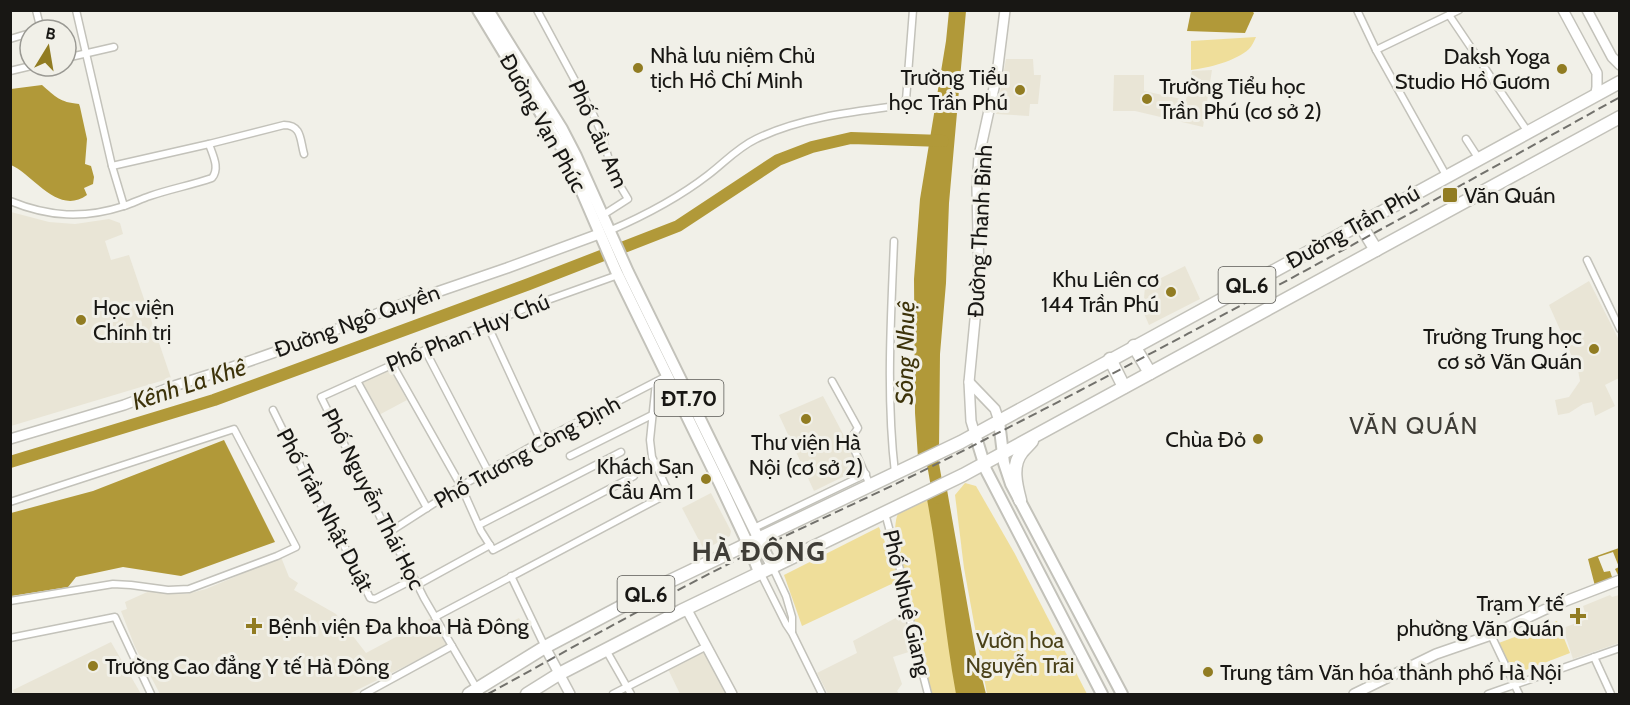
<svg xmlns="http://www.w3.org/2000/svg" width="1630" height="705" viewBox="0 0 1630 705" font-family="Cabin,sans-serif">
	<rect width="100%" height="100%" fill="#f1f0e8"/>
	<g fill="#e9e5d6">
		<polygon points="1006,59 1033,59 1034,75 1041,75 1038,104 1030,104 1029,116 996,114"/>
		<polygon points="1212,70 1203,127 1135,111 1113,111 1114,75 1144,75 1144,91 1186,100 1192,71"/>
		<polygon points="11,212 49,222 75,224 109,219 120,223 123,234 105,241 111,260 129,255 171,378 11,426"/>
		<polygon points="1185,266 1200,299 1149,325 1143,311 1145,286"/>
		<polygon points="1589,281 1619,340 1619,378 1605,385 1615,406 1595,416 1592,402 1583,404 1569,413 1558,415 1555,400 1569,397 1580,381 1578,370 1549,305"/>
		<polygon points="389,367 407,400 377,416 360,382"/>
		<polygon points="823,396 851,449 859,469 814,491 779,415"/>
		<polygon points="711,493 731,531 730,536 704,550 682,508"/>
		<polygon points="281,557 289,577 298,583 294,590 336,614 366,653 433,617 448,645 349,694 160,694 135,647 121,611 127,609 125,602 154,589 163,593 187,594 206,589"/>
		<polygon points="1610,595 1612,597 1619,595 1619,643 1573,659 1563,628 1587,619 1583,606"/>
		<polygon points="905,613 915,650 893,657 902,684 897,691 899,694 828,694 817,673 857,653 853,641"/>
		<polygon points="519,618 524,627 504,637 499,628"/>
		<polygon points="111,642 141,694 15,694 13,690"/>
		<polygon points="705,650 729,694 680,694 668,669"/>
	</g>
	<g fill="#efde9a">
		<path d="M1256,37C1254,41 1252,46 1249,49C1236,61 1208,68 1191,70V41Z"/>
		<polygon points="965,483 976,486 1015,554 1087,694 987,694 964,568 955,495"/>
		<path d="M922,498L928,499L935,533L958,694H930L914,636L895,532C896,507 901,507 922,498Z"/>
		<polygon points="879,527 900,580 802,626 784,575"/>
		<polygon points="1557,621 1570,653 1510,676 1496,644"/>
	</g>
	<g fill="#b19939">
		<polygon points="949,11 966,11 949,203 946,283 940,354 939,448 918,458 915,413 914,279 920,199 946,41"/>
		<polygon points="1252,11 1254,13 1245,33 1187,31 1191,11"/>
		<path d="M42,85C56,97 59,102 79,104L80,107L87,139L85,164L91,166L94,177L93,184L84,188L87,195C58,216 34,175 11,165V89Z"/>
		<polygon points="224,440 275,542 181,576 123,567 76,577 68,587 11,596 11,513 93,491"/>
		<path d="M946,484L976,654L986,694H956C944,628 939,561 926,494Z"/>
		<polygon points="1619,548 1619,577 1615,569 1619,567 1613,552 1598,557 1604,572 1610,571 1613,580 1595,586 1588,559"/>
	</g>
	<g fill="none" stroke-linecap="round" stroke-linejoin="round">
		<g stroke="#b19939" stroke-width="12">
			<polyline points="930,447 939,498"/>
			<polyline points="10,462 214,400 529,284 678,226 778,160 812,147 851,138 943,141"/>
		</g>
		<g stroke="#c3c2ba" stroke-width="9">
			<g id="street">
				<polyline points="36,10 41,30"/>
				<polyline points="76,10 112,166 124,206"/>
				<polyline points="537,10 593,114 601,132 613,174 628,199 603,215"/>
				<polyline points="1357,10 1376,50 1447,177"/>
				<polyline points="1449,15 1528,132"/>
				<polyline points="10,39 30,33"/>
				<polyline points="1376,50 1459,10"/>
				<polyline points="66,58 114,47"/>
				<polyline points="10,71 31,66"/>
				<polyline points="1466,139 1479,159"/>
				<path d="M112,166L209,144L284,125C302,125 300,140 304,154"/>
				<path d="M10,201C49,217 84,219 124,206C133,203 141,199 150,196C170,189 192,185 212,178C220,168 213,156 209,144"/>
				<path d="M609,231C646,215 677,199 708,175C724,163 737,148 756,139C799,118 850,112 897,106L906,100L913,10"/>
				<path d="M894,241C891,318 886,396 895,473"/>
				<polyline points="1587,260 1620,329"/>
				<polyline points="487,324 541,441"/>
				<polyline points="425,350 488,471"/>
				<polyline points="392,364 461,486 481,531 493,550 634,476"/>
				<polyline points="357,381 427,508"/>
				<polyline points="832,381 858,428 850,440 870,485"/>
				<polyline points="273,410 311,487 348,553 370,598 375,599 414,579"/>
				<polyline points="570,456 652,415"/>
				<polyline points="10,502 234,429 296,547 277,556 189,589 168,590 131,585 113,584 10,601"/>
				<polyline points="885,513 902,577 913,636 928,694"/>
				<polyline points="479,525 621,452"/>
				<polyline points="754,528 866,474"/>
				<polyline points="388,533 461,486 541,441 667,376"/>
				<polyline points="772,566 786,596 792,617 792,632"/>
				<polyline points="760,572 786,624 792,633 822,694"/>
				<polyline points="511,576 545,647"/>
				<polyline points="417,585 490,545"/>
				<polyline points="435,617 669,493 652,457 650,440 656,382"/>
				<polyline points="1491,635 1519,694"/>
				<polyline points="10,638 115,617 151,694"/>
				<polyline points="606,650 631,694"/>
				<polyline points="1594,657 1611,694"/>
				<polyline points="364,694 452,646"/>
				<polyline points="480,694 424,598 409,568 388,533 321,397 425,350 531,306 618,275"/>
				<polyline points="613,694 707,646"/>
				<polyline points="1488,694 1620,648"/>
			</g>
		</g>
		<g stroke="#c3c2ba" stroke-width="12">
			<g id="secondary">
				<polyline points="1563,10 1597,73 1597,87 1596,93 1592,97"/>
				<polyline points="1587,10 1612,57 1620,65"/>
				<polyline points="969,382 995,409 999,421"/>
				<polyline points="975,434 971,421 969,382 979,278 977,188 979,156 997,74 1005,10"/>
				<polyline points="10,439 124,405 174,386 224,370 301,343 405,303 507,268 599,234"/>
				<polyline points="686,608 732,694"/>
				<polyline points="545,647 570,694"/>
				<polyline points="1354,694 1436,654 1491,635 1550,607 1620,580"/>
			</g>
		</g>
		<g stroke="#c3c2ba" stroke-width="14">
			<g id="primary">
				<polyline points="478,10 566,155 616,271 720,484 748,544 759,572"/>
				<polyline points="488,10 562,129 576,156 628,272 772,566"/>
				<polyline points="999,421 1004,463 1011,484 1122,694"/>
				<polyline points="975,434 986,470 1102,694"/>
			</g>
		</g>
		<g stroke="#c3c2ba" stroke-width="15">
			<g id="highway">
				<polyline points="1360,224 1376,250"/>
				<polyline points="1134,346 1150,373"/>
				<polyline points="1110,359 1124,387"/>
				<path d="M1020,500C1016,485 1011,465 1022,452C1025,448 1029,445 1032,441"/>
				<polyline points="469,694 545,647 666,583 961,442 1620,82"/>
				<polyline points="527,694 559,674 681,611 963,475 1620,117"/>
			</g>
		</g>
		<use href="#street" stroke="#fff" stroke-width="6"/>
		<use href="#secondary" stroke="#fff" stroke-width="9"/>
		<use href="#primary" stroke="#fff" stroke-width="10"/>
		<use href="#highway" stroke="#fff" stroke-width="12"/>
		<path stroke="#72716c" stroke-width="2" stroke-dasharray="9 4.5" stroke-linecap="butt" d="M488,694C586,640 683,585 783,537C851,505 919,474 986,439C1200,330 1410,214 1620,97"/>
	</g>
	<g fill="#917c22" stroke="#f1f0e8" stroke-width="2">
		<circle cx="638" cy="68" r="6"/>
		<circle cx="1562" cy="69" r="6"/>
		<circle cx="1020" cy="90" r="6"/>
		<circle cx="1147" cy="99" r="6"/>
		<rect x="1442" y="187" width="16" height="16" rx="3"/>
		<circle cx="1171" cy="292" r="6"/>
		<circle cx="81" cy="320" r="6"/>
		<circle cx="1594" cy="349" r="6"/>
		<circle cx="806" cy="419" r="6"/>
		<circle cx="1258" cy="439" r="6"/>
		<circle cx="706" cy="479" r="6"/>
		<path d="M1575 607h6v6h6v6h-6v6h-6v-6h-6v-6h6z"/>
		<path d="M251 617h6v6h6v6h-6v6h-6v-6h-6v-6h6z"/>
		<circle cx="93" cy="666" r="6"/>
		<circle cx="1208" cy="672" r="6"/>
	</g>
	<g text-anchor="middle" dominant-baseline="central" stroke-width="6" stroke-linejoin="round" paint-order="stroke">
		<g fill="#f1f0e8" stroke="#595854" stroke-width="1.5">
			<rect x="1218.5" y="267" width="57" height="36" rx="4.5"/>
			<rect x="654.5" y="380" width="69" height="36" rx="4.5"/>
			<rect x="617.5" y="576" width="57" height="36" rx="4.5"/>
		</g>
		<g font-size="21" font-weight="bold" fill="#181714">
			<text x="1247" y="285">QL.6</text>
			<text x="689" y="398">ĐT.70</text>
			<text x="646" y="594">QL.6</text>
		</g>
		<g font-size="22" fill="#181714" stroke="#f1f0e8" text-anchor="start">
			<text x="650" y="55">Nhà lưu niệm Chủ<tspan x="650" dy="25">tịch Hồ Chí Minh</tspan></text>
			<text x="1550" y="56" text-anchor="end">Daksh Yoga<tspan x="1550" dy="25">Studio Hồ Gươm</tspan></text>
			<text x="1008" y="77" text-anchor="end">Trường Tiểu<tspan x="1008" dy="25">học Trần Phú</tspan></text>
			<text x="1159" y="86">Trường Tiểu học<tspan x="1159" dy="25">Trần Phú (cơ sở 2)</tspan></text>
			<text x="1464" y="195">Văn Quán</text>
			<text x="1159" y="279" text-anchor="end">Khu Liên cơ<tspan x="1159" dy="25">144 Trần Phú</tspan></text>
			<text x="93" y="307">Học viện<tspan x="93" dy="25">Chính trị</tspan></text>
			<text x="1582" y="336" text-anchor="end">Trường Trung học<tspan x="1582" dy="25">cơ sở Văn Quán</tspan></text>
			<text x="1246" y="439" text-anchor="end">Chùa Đỏ</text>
			<text x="806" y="442" text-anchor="middle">Thư viện Hà<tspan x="806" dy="25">Nội (cơ sở 2)</tspan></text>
			<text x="694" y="466" text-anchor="end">Khách Sạn<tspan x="694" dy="25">Cầu Am 1</tspan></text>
			<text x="1564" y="603" text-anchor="end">Trạm Y tế<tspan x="1564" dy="25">phường Văn Quán</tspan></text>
			<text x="268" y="626">Bệnh viện Đa khoa Hà Đông</text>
			<text x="105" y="666">Trường Cao đẳng Y tế Hà Đông</text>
			<text x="1220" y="672">Trung tâm Văn hóa thành phố Hà Nội</text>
		</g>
		<g font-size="22" fill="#181714" stroke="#f1f0e8">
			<text transform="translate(543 123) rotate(61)">Đường Vạn Phúc</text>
			<text transform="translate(598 134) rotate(66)">Phố Cầu Am</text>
			<text transform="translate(1353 227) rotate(-29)">Đường Trần Phú</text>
			<text transform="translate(980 231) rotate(-87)">Đường Thanh Bình</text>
			<text transform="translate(357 321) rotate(-20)">Đường Ngô Quyền</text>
			<text transform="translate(468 333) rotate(-22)">Phố Phan Huy Chú</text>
			<text transform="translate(527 452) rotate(-29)">Phố Trương Công Định</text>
			<text transform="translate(373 499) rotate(63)">Phố Nguyễn Thái Học</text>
			<text transform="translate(325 510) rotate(62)">Phố Trần Nhật Duật</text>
			<text transform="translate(907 603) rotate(77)">Phố Nhuệ Giang</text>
		</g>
		<g font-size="22" fill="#4a4119" stroke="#f1f0e8">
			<text x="1020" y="640">Vườn hoa<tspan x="1020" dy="25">Nguyễn Trãi</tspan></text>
		</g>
		<g font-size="24" font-style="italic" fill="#3d330a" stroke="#f1f0e8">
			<text transform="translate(905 353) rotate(-89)">Sông Nhuệ</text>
			<text transform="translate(189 384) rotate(-18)">Kênh La Khê</text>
		</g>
		<g font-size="24" letter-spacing="1.5" fill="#3f3d37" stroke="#f1f0e8">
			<text x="1414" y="425">VĂN QUÁN</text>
		</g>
		<g font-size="28" font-weight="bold" letter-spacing="1.5" fill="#3f3d37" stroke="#f1f0e8">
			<text x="759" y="551">HÀ ĐÔNG</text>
		</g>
	</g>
	<rect width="1630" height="705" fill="none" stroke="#181714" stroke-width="24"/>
	<g transform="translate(48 48) rotate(11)"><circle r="28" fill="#f1f0e8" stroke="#9a9993" stroke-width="1.5"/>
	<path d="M0-4.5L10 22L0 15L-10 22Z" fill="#917c22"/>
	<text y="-9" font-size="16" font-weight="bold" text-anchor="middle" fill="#181714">B</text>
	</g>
</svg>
